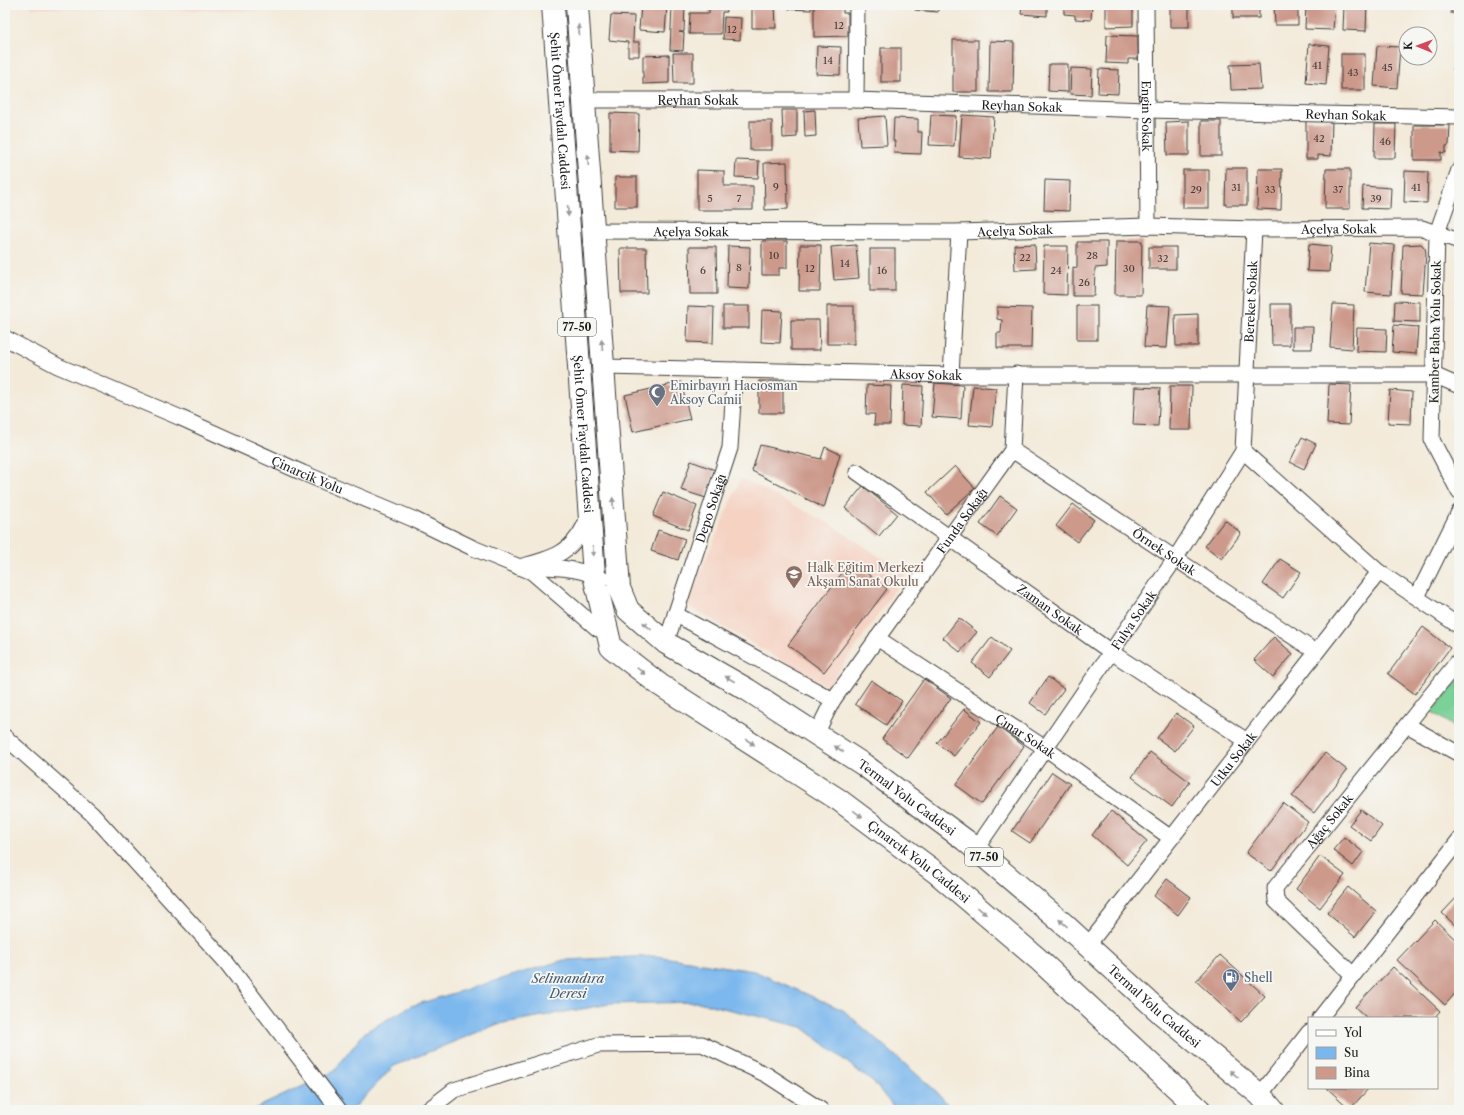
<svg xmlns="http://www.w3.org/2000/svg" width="1464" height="1115" viewBox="0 0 1464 1115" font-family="'Libre Caslon Text',serif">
	<rect width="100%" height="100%" fill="#f6f6f2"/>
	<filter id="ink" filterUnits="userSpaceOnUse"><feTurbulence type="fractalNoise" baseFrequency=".025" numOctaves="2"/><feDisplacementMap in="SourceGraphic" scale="8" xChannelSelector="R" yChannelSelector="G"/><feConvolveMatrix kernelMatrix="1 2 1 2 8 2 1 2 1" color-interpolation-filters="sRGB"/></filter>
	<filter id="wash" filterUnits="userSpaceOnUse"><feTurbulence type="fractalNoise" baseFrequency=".012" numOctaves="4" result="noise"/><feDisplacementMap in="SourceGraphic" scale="16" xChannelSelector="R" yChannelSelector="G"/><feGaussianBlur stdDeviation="0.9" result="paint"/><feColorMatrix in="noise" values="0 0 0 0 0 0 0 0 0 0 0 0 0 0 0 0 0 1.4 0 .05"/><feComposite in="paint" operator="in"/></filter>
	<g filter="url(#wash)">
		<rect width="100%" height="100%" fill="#f3ead9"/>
		<g fill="#f5d2c2">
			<polygon points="31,5 286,5 287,11 31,8"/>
			<polygon points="741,478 830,524 906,574 828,687 686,605"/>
		</g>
		<polygon fill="#7ad298" stroke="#4b775a" points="1459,679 1459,730 1432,712"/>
		<polygon fill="#7bb7ed" stroke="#4c6a84" points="656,956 754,971 843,1010 937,1092 952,1110 896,1110 875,1084 802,1027 698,1002 610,1004 498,1024 394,1066 352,1110 252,1110 333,1072 365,1032 411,1006 564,960"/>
		<g id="blocks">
			<g fill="#cc998b">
				<polygon points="641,5 667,5 665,32 639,30"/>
				<polygon points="672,5 685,5 684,32 679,32 684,33 683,51 670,50"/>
				<polygon points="709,5 726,5 727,12 722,12 721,34 689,34 690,13 709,13"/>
				<polygon points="752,5 775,5 776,28 752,28"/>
				<polygon points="789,5 811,5 811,10 789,9"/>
				<polygon points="814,5 843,5 843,13 848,13 848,36 814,37"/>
				<polygon points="915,5 938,5 938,12 915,10"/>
				<polygon points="1022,5 1047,5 1047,16 1021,14"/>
				<polygon points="1064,5 1092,5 1091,20 1075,19 1075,15 1064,14"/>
				<polygon points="1106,5 1133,5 1133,26 1106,27"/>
				<rect x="1170" y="5" width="19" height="22"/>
				<rect x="1233" y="5" width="26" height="13"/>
				<polygon points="1274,5 1298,5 1298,25 1275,25"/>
				<polygon points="1306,5 1335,5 1333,30 1305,29"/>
				<polygon points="1344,5 1367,5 1366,31 1343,30"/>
				<rect x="1451" y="5" width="8" height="8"/>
				<polygon points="611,15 634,16 633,42 639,42 639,56 628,56 628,42 609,40"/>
				<polygon points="724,17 741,18 740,40 723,39"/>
				<polygon points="1107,35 1138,36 1138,59 1128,59 1128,64 1106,63"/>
				<rect x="953" y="40" width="25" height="52"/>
				<polygon points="990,41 1014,42 1013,92 989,92"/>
				<polygon points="1455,43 1459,43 1459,71 1453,70"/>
				<polygon points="1309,44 1329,46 1326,85 1306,83"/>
				<polygon points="817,46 841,47 840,75 816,74"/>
				<polygon points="1377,46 1400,47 1397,88 1374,86"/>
				<rect x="881" y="48" width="20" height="34"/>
				<polygon points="673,53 693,53 693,83 674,83"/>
				<rect x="1341" y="54" width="24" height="36"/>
				<polygon points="669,55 669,83 643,84 643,56"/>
				<polygon points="1049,64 1068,64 1068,92 1048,91"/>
				<polygon points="1259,64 1261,89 1231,90 1230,65"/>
				<polygon points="1071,68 1092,69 1091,95 1070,94"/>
				<polygon points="1099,69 1119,70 1118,94 1098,93"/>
				<polygon points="782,110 797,110 797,137 783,138"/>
				<polygon points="815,110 816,136 805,137 804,111"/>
				<polygon points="610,113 639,114 638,151 610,150"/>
				<polygon points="931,115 956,116 954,146 929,145"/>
				<polygon points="962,115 994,117 991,159 959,157"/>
				<polygon points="885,116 887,145 860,146 858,118"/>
				<polygon points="894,118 918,119 918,132 922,132 921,154 894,153 895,141 893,141"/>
				<polygon points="1306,120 1332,120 1331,156 1318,155 1318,159 1306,159"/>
				<rect x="750" y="121" width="22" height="29"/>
				<polygon points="1189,121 1189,155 1167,155 1166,122"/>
				<rect x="1201" y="121" width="20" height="35"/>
				<polygon points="1375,124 1396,124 1395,158 1374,158"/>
				<polygon points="1414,125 1450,125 1449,145 1446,146 1446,153 1441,152 1441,160 1414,160"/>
				<polygon points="736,160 759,161 758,178 735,177"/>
				<polygon points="787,162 788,209 765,210 764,163"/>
				<polygon points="1226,168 1247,168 1247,205 1225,205"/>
				<polygon points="1258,169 1282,169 1281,210 1257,209"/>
				<polygon points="1326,169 1350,169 1350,209 1325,209"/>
				<polygon points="697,170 724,171 724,186 753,186 753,210 697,210"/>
				<rect x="1183" y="170" width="26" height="38"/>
				<polygon points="1405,171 1428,172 1427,203 1404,202"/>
				<rect x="615" y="177" width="22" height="30"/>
				<polygon points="1045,180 1070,181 1069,211 1044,210"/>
				<polygon points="1363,186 1391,188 1390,209 1362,208"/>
				<polygon points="762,241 787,241 787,268 779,268 779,275 762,275"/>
				<polygon points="1116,241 1142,241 1141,295 1115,295"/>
				<polygon points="1077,242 1107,242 1107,267 1095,268 1094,296 1073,296 1073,267 1077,268"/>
				<polygon points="1369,243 1394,245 1391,294 1365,292"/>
				<polygon points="1035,244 1036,269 1015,270 1014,245"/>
				<polygon points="1309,244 1331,246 1329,272 1307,271"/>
				<polygon points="1421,244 1425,248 1426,253 1423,294 1401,293 1403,245"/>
				<polygon points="800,245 821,245 820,291 799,291"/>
				<polygon points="856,245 859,278 834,280 831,247"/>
				<polygon points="728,246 750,247 749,289 727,288"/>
				<polygon points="1044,246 1068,246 1067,295 1043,294"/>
				<polygon points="689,247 716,247 717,294 690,294"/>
				<rect x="1149" y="247" width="27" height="22"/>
				<polygon points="620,248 646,248 647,293 621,293"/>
				<rect x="870" y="249" width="25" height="42"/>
				<polygon points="1395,301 1420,302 1420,322 1394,321"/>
				<polygon points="1271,304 1290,304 1290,345 1272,345"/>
				<polygon points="1333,304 1354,305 1352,349 1330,347"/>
				<polygon points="1147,305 1170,306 1167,348 1144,347"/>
				<polygon points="688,306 714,307 713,343 687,342"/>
				<rect x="723" y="306" width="26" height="22"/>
				<rect x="827" y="306" width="27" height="38"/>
				<rect x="1077" y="306" width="20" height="34"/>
				<polygon points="997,307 1032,308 1031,348 997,348 997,333 1001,333 1002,320 997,319"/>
				<polygon points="762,310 782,311 780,343 761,342"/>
				<polygon points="1198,314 1198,346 1176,346 1175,315"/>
				<polygon points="791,320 819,320 820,350 791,350"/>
				<polygon points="1394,325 1418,327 1416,354 1392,352"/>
				<polygon points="1293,327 1313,327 1312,349 1293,349"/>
				<polygon points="1357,328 1387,329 1386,352 1356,351"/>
				<rect x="759" y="381" width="24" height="32"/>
				<polygon points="681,382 690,419 633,432 625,395"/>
				<polygon points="935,383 963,385 961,419 932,417"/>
				<polygon points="1329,384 1351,385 1349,425 1327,424"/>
				<polygon points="867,385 891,386 890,425 874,425 875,414 866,414"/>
				<polygon points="903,385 923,386 921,426 902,425"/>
				<polygon points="973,386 996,388 992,427 969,425"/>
				<polygon points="1170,386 1192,386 1191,430 1169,430"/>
				<polygon points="1135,387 1160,388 1158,426 1133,425"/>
				<polygon points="1390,390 1412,392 1411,424 1388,423"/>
				<polygon points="1302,437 1316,444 1304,469 1290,462"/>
				<polygon points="760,445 821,459 825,447 840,454 824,508 752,471"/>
				<polygon points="691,461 715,470 706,498 681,490"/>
				<polygon points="955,466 975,488 946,514 927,492"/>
				<polygon points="863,486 897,514 879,536 845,508"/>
				<polygon points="663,492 697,506 688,530 653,516"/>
				<polygon points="1000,496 1017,508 997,536 980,524"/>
				<polygon points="1073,504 1094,520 1077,542 1056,526"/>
				<polygon points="1225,520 1241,533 1222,559 1205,546"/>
				<polygon points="658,530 685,539 678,560 651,551"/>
				<polygon points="1280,559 1301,572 1283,598 1263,584"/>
				<polygon points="851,561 887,589 824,672 788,645"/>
				<polygon points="959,618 977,632 960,652 943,638"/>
				<polygon points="1423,627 1450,648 1415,694 1388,674"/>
				<polygon points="992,637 1010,651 990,677 972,663"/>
				<polygon points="1274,637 1293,654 1273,677 1254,660"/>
				<polygon points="1048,677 1064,689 1045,714 1030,703"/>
				<polygon points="924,679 951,698 908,758 882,739"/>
				<polygon points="871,680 902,701 886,725 855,704"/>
				<polygon points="964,709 981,722 954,756 937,743"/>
				<polygon points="1176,713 1194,726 1175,751 1157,738"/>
				<polygon points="998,727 1024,746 982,804 956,785"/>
				<polygon points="1150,752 1190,782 1172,807 1132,777"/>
				<polygon points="1325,753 1347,770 1314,813 1292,796"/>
				<polygon points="1052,772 1070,784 1030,843 1012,831"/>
				<polygon points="1283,803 1308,822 1271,871 1246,853"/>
				<polygon points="1361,810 1382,826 1371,841 1349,825"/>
				<polygon points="1111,811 1147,841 1127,865 1092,835"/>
				<polygon points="1344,837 1363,852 1353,866 1333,850"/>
				<polygon points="1320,856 1345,875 1320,908 1296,889"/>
				<polygon points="1167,879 1191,897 1178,915 1154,896"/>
				<polygon points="1348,887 1376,911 1355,937 1327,913"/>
				<polygon points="1459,895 1459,929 1442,913"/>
				<polygon points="1435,920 1459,943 1459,989 1445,1005 1397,960"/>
				<polygon points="1220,955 1265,996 1241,1022 1196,981"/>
				<polygon points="1393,967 1440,1011 1434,1018 1367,1018 1355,1007"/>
				<polygon points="1327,1088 1369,1088 1350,1109"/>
			</g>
		</g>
	</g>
	<g filter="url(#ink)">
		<use href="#blocks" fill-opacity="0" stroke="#3c3b38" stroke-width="1"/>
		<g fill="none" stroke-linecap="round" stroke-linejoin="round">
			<g stroke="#3c3b38" stroke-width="17">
				<g id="minor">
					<path id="s1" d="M1146,5L1148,226"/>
					<path id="s2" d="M585,100H856L1147,110L1459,117"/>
					<polyline points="856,100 857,5"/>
					<polyline points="1459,170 1437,233 1432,440 1459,492"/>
					<path id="s3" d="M592,231L959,232L1148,226L1254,229L1422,228L1459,241"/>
					<path id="s4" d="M5,338L58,366L181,418L303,473L413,519L473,548L532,572L598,629"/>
					<path id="s5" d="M604,367L951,375H1434L1459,386"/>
					<polyline points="951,375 959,232"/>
					<path id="s6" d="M1012,450L1316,652"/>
					<polyline points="1243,451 1379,572 1459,626"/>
					<path id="s7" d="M857,472L1111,652L1247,741"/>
					<path d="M588,517C575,553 552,559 519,567C546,567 577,566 602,579"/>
					<polyline points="1417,597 1459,512"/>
					<polyline points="675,614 833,700"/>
					<path id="s8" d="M877,638L1045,748L1171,838"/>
					<path id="s9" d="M666,643L730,448L735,370"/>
					<polyline points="1407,725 1459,754"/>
					<path id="s10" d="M816,734L833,700L1012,450L1016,374"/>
					<polyline points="5,737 92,814 226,962 339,1110"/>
					<path id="s11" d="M976,849L1175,559L1243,451L1254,229"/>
					<path id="s12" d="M1088,945L1379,572"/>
					<path id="s13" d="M1353,975L1276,901L1275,888L1459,660"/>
					<polyline points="1320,1018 1459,840"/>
					<polyline points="1260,1095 1309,1032"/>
					<polyline points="428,1110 454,1090 598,1045 702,1044 767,1075 821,1110"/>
				</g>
			</g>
			<g stroke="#3c3b38" stroke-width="24">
				<g id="primary">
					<path id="s14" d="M553,5L594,575L611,647L660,685L839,800L938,874L1038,959L1200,1110"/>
					<path id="s15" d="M577,5L619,588L628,610L666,643L748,690L864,765L965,840L1066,926L1161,1013L1260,1095L1273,1110"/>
				</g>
			</g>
			<use href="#minor" stroke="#fff" stroke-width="15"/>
			<use href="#primary" stroke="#fff" stroke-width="22"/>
		</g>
		<defs><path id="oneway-solid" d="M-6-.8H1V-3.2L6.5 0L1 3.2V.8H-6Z"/></defs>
		<g fill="#999">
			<use href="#oneway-solid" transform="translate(579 30) rotate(-95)"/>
			<use href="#oneway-solid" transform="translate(588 160) rotate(-93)"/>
			<use href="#oneway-solid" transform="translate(568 211) rotate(86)"/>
			<use href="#oneway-solid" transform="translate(602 345) rotate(-95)"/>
			<use href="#oneway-solid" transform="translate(613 503) rotate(-94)"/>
			<use href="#oneway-solid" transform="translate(593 551) rotate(86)"/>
			<use href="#oneway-solid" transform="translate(647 626) rotate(-139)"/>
			<use href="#oneway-solid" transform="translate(641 671) rotate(38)"/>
			<use href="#oneway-solid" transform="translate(730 679) rotate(-150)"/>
			<use href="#oneway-solid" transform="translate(750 742) rotate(33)"/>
			<use href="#oneway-solid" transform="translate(839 749) rotate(-147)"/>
			<use href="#oneway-solid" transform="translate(858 814) rotate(37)"/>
			<use href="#oneway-solid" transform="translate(982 911) rotate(40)"/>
			<use href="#oneway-solid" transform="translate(1063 923) rotate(-139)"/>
			<use href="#oneway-solid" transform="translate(1234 1074) rotate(-140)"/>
		</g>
	</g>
	<defs>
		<g id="mosque-pin" transform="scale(0.9)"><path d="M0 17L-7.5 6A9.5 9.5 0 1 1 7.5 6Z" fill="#6b7280" stroke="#f6f6f2"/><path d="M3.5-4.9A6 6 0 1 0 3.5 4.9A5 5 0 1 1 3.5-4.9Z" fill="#fff"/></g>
		<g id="school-pin" transform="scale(0.9)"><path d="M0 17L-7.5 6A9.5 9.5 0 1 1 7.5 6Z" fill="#8d6e63" stroke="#f6f6f2"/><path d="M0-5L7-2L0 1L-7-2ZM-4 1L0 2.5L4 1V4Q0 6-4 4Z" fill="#fff"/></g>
		<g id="fuel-pin" transform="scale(0.9)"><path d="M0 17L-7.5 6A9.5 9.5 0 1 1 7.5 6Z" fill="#5c6f8a" stroke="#f6f6f2"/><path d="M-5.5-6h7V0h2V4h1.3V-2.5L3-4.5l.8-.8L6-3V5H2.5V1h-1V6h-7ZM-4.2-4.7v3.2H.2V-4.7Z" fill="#fff"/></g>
	</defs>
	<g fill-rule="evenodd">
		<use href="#mosque-pin" x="657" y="392"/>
		<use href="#school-pin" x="794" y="574"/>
		<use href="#fuel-pin" x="1231" y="977"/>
	</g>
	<g text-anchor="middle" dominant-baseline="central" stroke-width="3.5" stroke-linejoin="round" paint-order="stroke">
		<g font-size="10" fill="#483b38">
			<text x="839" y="25">12</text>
			<text x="732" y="29">12</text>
			<text x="828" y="60">14</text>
			<text x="1317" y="65">41</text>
			<text x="1387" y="67">45</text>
			<text x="1353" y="72">43</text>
			<text x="1319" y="138">42</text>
			<text x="1385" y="141">46</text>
			<text x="776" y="186">9</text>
			<text x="1236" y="187">31</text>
			<text x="1416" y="187">41</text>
			<text x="1196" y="189">29</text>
			<text x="1270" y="189">33</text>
			<text x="1338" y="189">37</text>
			<text x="710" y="198">5</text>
			<text x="739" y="198">7</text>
			<text x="1376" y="198">39</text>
			<text x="774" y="255">10</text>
			<text x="1092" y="255">28</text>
			<text x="1025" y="257">22</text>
			<text x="1163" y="258">32</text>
			<text x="845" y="263">14</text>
			<text x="739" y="267">8</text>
			<text x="810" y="268">12</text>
			<text x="1129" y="268">30</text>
			<text x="703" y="270">6</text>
			<text x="882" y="270">16</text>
			<text x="1056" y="270">24</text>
			<text x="1084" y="282">26</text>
		</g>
		<g fill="#f6f6f2" stroke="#5d5d5c" stroke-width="1">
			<rect x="558" y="318" width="38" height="18" rx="3"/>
			<rect x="965" y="848" width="38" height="18" rx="3"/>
		</g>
		<g font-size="11" font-weight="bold" fill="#1c1c1c">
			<text x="577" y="327">77-50</text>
			<text x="984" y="857">77-50</text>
		</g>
		<g font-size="12" fill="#1c1c1c" stroke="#f6f6f2">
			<text stroke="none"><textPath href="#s2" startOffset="113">Reyhan Sokak</textPath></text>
			<text stroke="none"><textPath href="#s2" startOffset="437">Reyhan Sokak</textPath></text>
			<text stroke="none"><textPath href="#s14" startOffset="106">Şehit Ömer Faydalı Caddesi</textPath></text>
			<text stroke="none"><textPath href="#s2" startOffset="761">Reyhan Sokak</textPath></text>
			<text stroke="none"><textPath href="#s1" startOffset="111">Engin Sokak</textPath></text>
			<text stroke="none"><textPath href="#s3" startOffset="747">Açelya Sokak</textPath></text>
			<text stroke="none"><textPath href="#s3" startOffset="423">Açelya Sokak</textPath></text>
			<text stroke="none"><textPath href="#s3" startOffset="99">Açelya Sokak</textPath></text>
			<text stroke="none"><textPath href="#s11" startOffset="629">Bereket Sokak</textPath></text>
			<text transform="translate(1435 332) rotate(-89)">Kamber Baba Yolu Sokak</text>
			<text stroke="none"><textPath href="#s5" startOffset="322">Aksoy Sokak</textPath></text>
			<text stroke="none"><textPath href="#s14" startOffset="430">Şehit Ömer Faydalı Caddesi</textPath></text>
			<text stroke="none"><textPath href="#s4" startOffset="332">Çinarcik Yolu</textPath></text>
			<text stroke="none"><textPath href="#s9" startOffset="142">Depo Sokağı</textPath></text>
			<text stroke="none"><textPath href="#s10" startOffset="259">Funda Sokağı</textPath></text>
			<text stroke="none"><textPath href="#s6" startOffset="183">Örnek Sokak</textPath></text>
			<text stroke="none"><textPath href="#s7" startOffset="237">Zaman Sokak</textPath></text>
			<text stroke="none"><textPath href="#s11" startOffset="278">Fulya Sokak</textPath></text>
			<text stroke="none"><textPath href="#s8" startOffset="178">Çınar Sokak</textPath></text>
			<text stroke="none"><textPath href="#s12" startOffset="236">Utku Sokak</textPath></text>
			<text stroke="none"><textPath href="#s15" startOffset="945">Termal Yolu Caddesi</textPath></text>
			<text stroke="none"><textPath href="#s13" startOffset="206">Ağaç Sokak</textPath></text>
			<text stroke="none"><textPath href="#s14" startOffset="1021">Çınarcık Yolu Caddesi</textPath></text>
			<text stroke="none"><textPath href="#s15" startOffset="1269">Termal Yolu Caddesi</textPath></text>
		</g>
		<g font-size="12" fill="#5b616d" stroke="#f6f6f2" text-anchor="start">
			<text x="670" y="385">Emirbayırı Hacıosman<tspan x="670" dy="14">Aksoy Camii</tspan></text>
		</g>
		<g font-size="12" fill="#785e54" stroke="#f6f6f2" text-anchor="start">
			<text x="807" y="567">Halk Eğitim Merkezi<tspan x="807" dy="14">Akşam Sanat Okulu</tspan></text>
		</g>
		<g font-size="12" fill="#4e5e75" stroke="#f6f6f2" text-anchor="start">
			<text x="1244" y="977">Shell</text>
		</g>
		<g font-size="13" font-style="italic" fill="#425a70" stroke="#f6f6f2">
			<text x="568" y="978">Selimandıra<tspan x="568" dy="15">Deresi</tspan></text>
		</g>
	</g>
	<rect width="1464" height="1115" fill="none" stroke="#f6f6f2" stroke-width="20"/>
	<rect x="1308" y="1017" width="130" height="72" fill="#f6f6f2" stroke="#9f9f9c"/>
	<rect x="1316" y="1030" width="20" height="6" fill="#ffffff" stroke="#9f9f9c"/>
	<text x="1344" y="1037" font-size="12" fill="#1c1c1c">Yol</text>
	<rect x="1316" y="1047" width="20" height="12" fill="#7bb7ed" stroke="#9f9f9c"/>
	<text x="1344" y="1057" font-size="12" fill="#1c1c1c">Su</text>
	<rect x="1316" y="1067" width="20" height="12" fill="#cc998b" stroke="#9f9f9c"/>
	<text x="1344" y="1077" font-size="12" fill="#1c1c1c">Bina</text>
	<g transform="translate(1418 46) rotate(271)"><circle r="19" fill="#f6f6f2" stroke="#9f9f9c"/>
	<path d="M0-3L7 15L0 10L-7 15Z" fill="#d1495b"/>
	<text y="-6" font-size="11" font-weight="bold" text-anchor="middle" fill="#1c1c1c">K</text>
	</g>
</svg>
